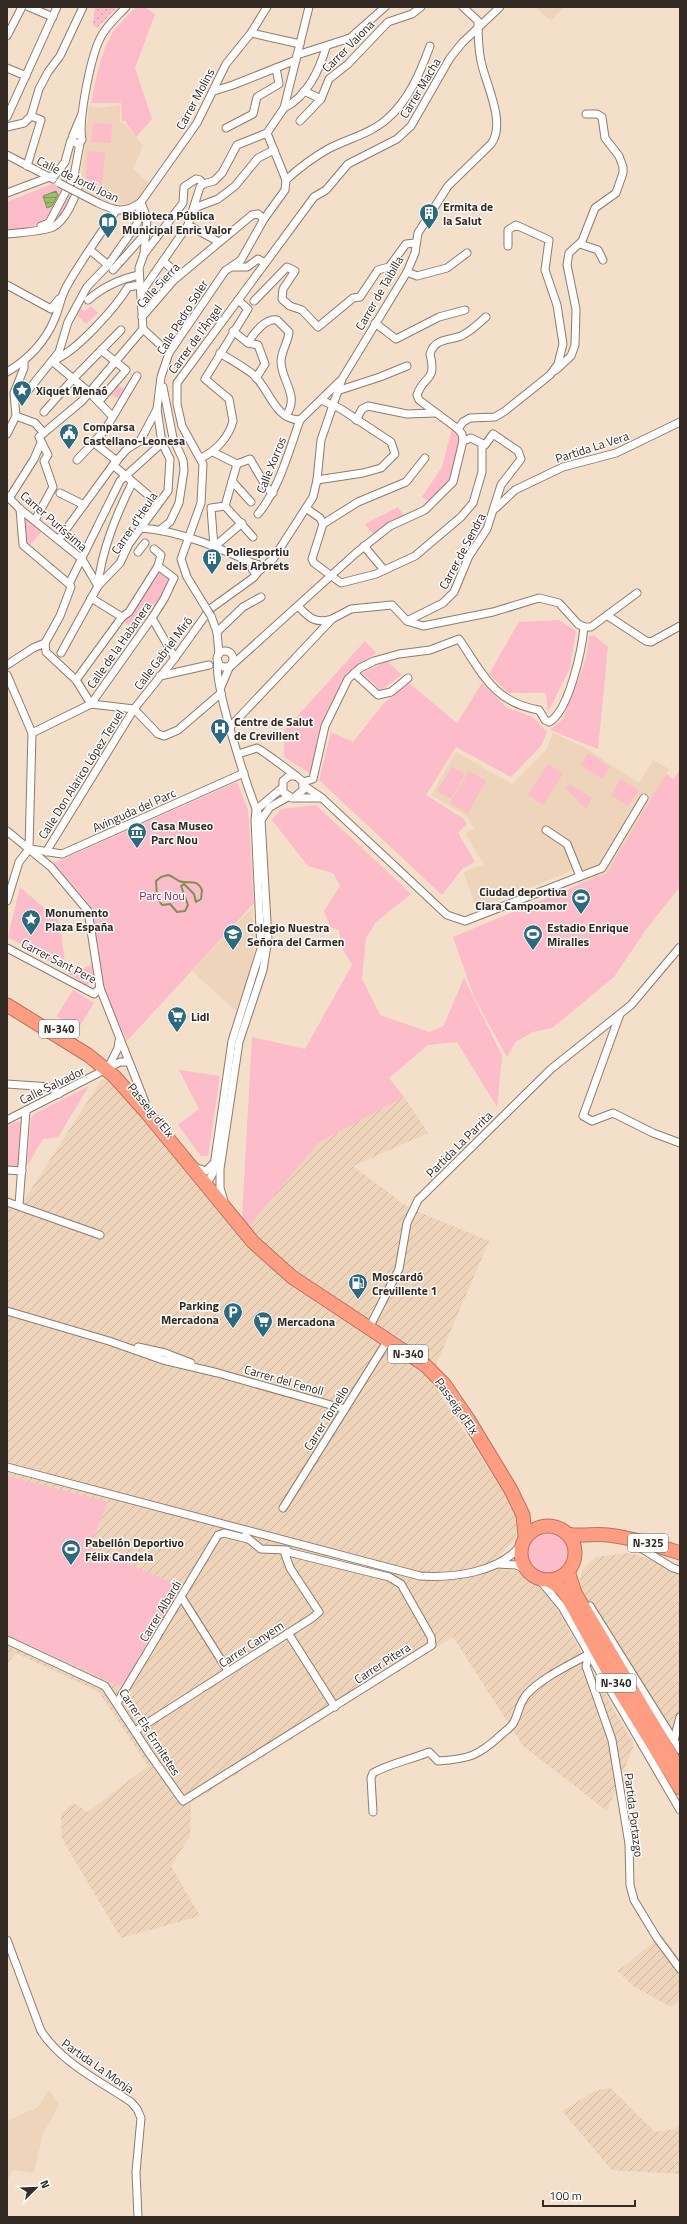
<svg xmlns="http://www.w3.org/2000/svg" width="687" height="2224" viewBox="0 0 687 2224" font-family="'Titillium Web',sans-serif">
	<defs>
		<pattern id="industrial-furrows" width="10" height="10" patternUnits="userSpaceOnUse"><rect width="10" height="10" fill="#edd4ba"/><path d="M-1 1l2-2M0 10L10 0M9 11l2-2" fill="none" stroke="#ccb6a0"/></pattern>
		<pattern id="garden-dots" width="8" height="8" patternUnits="userSpaceOnUse"><rect width="8" height="8" fill="#fcbcc9"/><path d="M2 2h.1M6 6h.1" fill="none" stroke="#d8a2ac" stroke-width="1.8" stroke-linecap="round"/></pattern>
		<pattern id="water-rules" width="6" height="5" patternUnits="userSpaceOnUse"><rect width="6" height="5" fill="#99bf69"/><path d="M0 2.5h6" fill="none" stroke="#7d9b56"/></pattern>
	</defs>
	<rect width="100%" height="100%" fill="#f4dfcb"/>
	<g fill="#edd4ba">
		<polygon points="535,7 564,7 551,21"/>
		<polygon points="120,105 120,122 125,124 143,146 133,169 150,184 136,204 126,205 110,201 108,203 80,188 89,106 99,108"/>
		<polygon points="553,733 582,746 639,783 653,760 669,769 607,873 579,885 573,870 477,909 464,875 464,872 484,864 465,834 474,828 467,816 431,795 456,752 512,784 547,749"/>
		<polygon points="252,908 255,937 253,965 236,1011 192,971"/>
		<polygon points="49,2090 59,2105 42,2135 34,2173 13,2170 7,2181 7,2121 38,2107"/>
	</g>
	<g fill="url(#industrial-furrows)">
		<polygon points="102,1079 113,1081 241,1235 318,1143 404,1097 428,1133 353,1166 409,1208 489,1241 430,1379 517,1513 516,1538 496,1559 499,1569 519,1572 549,1595 634,1745 607,1811 523,1746 453,1637 191,1803 190,1836 171,1866 200,1916 121,1938 62,1839 61,1814 73,1803 88,1812 148,1766 99,1692 16,1653 7,1664 7,1207 19,1208"/>
		<polygon points="628,1553 680,1567 680,1758 578,1592 582,1570 596,1557"/>
		<polygon points="662,1935 680,1960 680,2000 671,2007 633,1986 618,1971"/>
		<polygon points="610,2088 655,2132 675,2129 680,2124 680,2174 612,2170 562,2111 595,2091"/>
	</g>
	<g fill="#fcbcc9">
		<path d="M136,7H145L155,14L135,68L152,119L136,137L125,121H122L121,103H91C96,79 100,54 113,32C119,23 129,15 136,7Z"/>
		<polygon points="93,123 112,124 111,143 91,142"/>
		<polygon points="88,151 105,153 102,186 85,185"/>
		<path d="M54,183L63,189C45,223 47,226 7,231V202Z"/>
		<polygon points="68,195 73,197 62,217 51,224"/>
		<polygon points="91,306 98,313 86,324 75,313 80,307 84,312"/>
		<polygon points="117,384 125,390 119,399 109,394"/>
		<polygon points="453,425 462,434 453,482 432,503 422,497 442,467"/>
		<polygon points="398,507 406,519 376,537 365,524"/>
		<polygon points="24,512 44,529 29,546 27,544"/>
		<polygon points="160,572 172,581 136,631 123,621"/>
		<polygon points="559,620 576,631 570,668 548,712 546,693 508,693 489,674 519,622"/>
		<polygon points="594,635 608,647 598,749 550,730 563,719 586,659 589,636"/>
		<polygon points="365,641 376,653 346,674 320,726 311,774 284,757 284,731"/>
		<polygon points="387,661 402,675 381,690 362,673"/>
		<polygon points="409,683 457,723 482,683 507,708 533,717 547,732 541,746 511,777 456,747 426,795 464,819 467,824 458,833 475,862 463,868 442,895 319,780 331,732 353,742 384,703"/>
		<polygon points="588,753 610,767 602,779 581,765"/>
		<polygon points="548,764 563,774 543,805 528,795"/>
		<polygon points="452,767 465,774 451,799 437,791"/>
		<polygon points="680,769 680,887 647,928 614,977 552,1028 533,1032 515,1042 507,1057 474,997 453,937 607,873 666,774 674,779"/>
		<polygon points="469,771 486,781 468,813 450,803"/>
		<polygon points="621,779 639,790 628,806 611,795"/>
		<polygon points="237,782 248,810 254,903 127,1041 103,988 90,905 54,863"/>
		<polygon points="569,784 592,798 586,809 566,788"/>
		<polygon points="316,805 411,894 376,922 366,938 362,979 380,1015 429,1032 443,1027 464,978 502,1056 497,1107 457,1042 428,1045 389,1078 404,1097 318,1143 249,1226 242,1217 252,1037 305,1049 352,965 341,946 339,930 330,927 324,911 340,886 333,873 308,866 272,820 281,809"/>
		<polygon points="20,887 60,922 66,972 8,937"/>
		<polygon points="92,965 94,983 86,985 68,973"/>
		<polygon points="73,990 94,1003 78,1029 57,1016"/>
		<polygon points="179,1070 220,1076 208,1156 201,1156 178,1125 199,1109"/>
		<polygon points="89,1086 58,1137 43,1139 27,1166 31,1118 34,1114"/>
		<polygon points="19,1121 22,1124 18,1169 7,1169 7,1126"/>
		<polygon points="7,1476 108,1502 89,1547 180,1586 123,1685 120,1686 7,1635"/>
		<circle cx="548" cy="1553" r="22"/>
	</g>
	<polygon fill="url(#garden-dots)" points="95,7 117,7 97,28 93,25"/>
	<polygon fill="url(#water-rules)" stroke="#7a9254" points="56,191 58,195 52,206 47,208 43,196"/>
	<g fill="none" stroke-linecap="round" stroke-linejoin="round">
		<path stroke="#7a9254" stroke-width="2" d="M168,875C173,876 175,879 179,881C187,885 196,877 202,890L201,899L196,902L194,894L184,884L181,886L188,905L185,911L177,912L170,904L162,905L157,898L156,881L161,877Z"/>
		<g stroke="#8f7c6a" stroke-width="9">
			<g id="street">
				<polyline points="29,7 53,17"/>
				<polyline points="251,33 300,44"/>
				<polyline points="7,36 22,7"/>
				<polyline points="297,55 350,38 385,7"/>
				<polyline points="7,68 26,76"/>
				<polyline points="214,91 233,85 296,60"/>
				<polyline points="304,91 321,99"/>
				<path d="M284,108C307,97 320,69 326,47"/>
				<polyline points="7,117 57,7"/>
				<polyline points="300,121 321,99 329,79 348,64 388,22 412,14 421,7"/>
				<polyline points="7,127 24,123 31,116 39,89 48,72 60,56 83,7"/>
				<polyline points="226,128 253,114 257,97 279,84 276,68"/>
				<polyline points="73,135 81,116"/>
				<path d="M81,136L77,134L73,135V142L78,144L82,140C78,120 91,53 102,35C108,24 118,16 126,7"/>
				<polyline points="7,155 53,179"/>
				<polyline points="27,166 41,120 31,116"/>
				<polyline points="286,180 267,133 284,108 309,7"/>
				<polyline points="7,193 55,175 65,162 71,140"/>
				<path d="M98,203C115,211 125,214 141,202L197,123L226,64L251,33L267,7"/>
				<polyline points="142,205 147,218 144,254 139,268 143,329"/>
				<polyline points="194,208 218,199 235,186 258,158 274,150"/>
				<polyline points="188,225 219,242"/>
				<polyline points="41,226 49,223 74,176 80,143"/>
				<path d="M7,234C17,233 45,231 53,227C66,220 75,198 79,185L74,176"/>
				<polyline points="580,244 598,250 603,260"/>
				<polyline points="90,250 108,265"/>
				<polyline points="144,254 183,203 184,187 196,179 200,180 203,184"/>
				<polyline points="163,261 179,275"/>
				<polyline points="232,267 247,267 258,259 265,263"/>
				<polyline points="113,270 146,233"/>
				<polyline points="407,272 417,276 447,268 467,253"/>
				<polyline points="7,285 51,309 59,299"/>
				<polyline points="141,291 145,287 188,225 200,187 203,184 214,181 222,173 237,145 267,133"/>
				<path d="M88,300C103,287 120,279 139,275"/>
				<polyline points="254,301 287,267 295,271 283,289 282,299 290,306 302,310 318,327 353,298 360,297 378,270 389,267 406,244 415,243"/>
				<polyline points="142,317 174,280 252,215 258,214 264,219"/>
				<polyline points="375,323 396,339 439,317 465,310"/>
				<polyline points="143,329 169,353"/>
				<polyline points="233,331 248,343 258,345 265,364 256,378"/>
				<path d="M248,343C253,334 265,318 277,320L289,332C288,343 281,351 281,362C282,383 300,395 286,416"/>
				<polyline points="101,350 126,370 101,399"/>
				<path d="M220,353C231,360 244,367 254,375C269,389 275,420 300,420L340,381"/>
				<path d="M54,360C76,352 116,307 128,287L140,285"/>
				<polyline points="52,361 89,392 112,416"/>
				<polyline points="556,370 571,356 575,345 576,309 567,265 569,253 582,241 595,208 616,193 623,173 623,167 619,156 605,138 602,117 597,114 586,114"/>
				<path d="M7,372C28,360 46,341 55,318C60,306 61,295 68,284C82,259 100,235 115,212"/>
				<polyline points="337,391 380,377 407,366"/>
				<polyline points="26,393 59,352 68,322 87,287 108,265 137,224 141,202"/>
				<polyline points="44,412 73,379 121,330"/>
				<polyline points="16,416 35,423 43,432"/>
				<polyline points="356,420 362,409 368,406 407,414 435,413"/>
				<polyline points="458,429 463,422 470,418 495,417 505,411 550,375 558,364 563,344 557,305 545,270 549,240 516,225 508,230 508,246"/>
				<polyline points="7,434 16,416 14,393 24,368 24,362"/>
				<polyline points="94,443 117,461"/>
				<polyline points="213,452 237,464 250,459 267,488 273,493"/>
				<path d="M201,458C216,451 229,437 233,421L229,399L205,379L248,309L238,300"/>
				<polyline points="77,460 105,430 137,376"/>
				<polyline points="113,465 154,500"/>
				<polyline points="317,480 363,473 381,468 395,454 391,442 341,409 321,400"/>
				<polyline points="232,481 251,502"/>
				<polyline points="60,493 84,505"/>
				<polyline points="7,496 20,509 82,559 98,586"/>
				<polyline points="10,497 34,459 41,443"/>
				<polyline points="225,506 237,464"/>
				<polyline points="306,508 320,518 323,524 312,559 314,563 341,583 376,574 415,556 461,517 473,503 482,472 482,444"/>
				<polyline points="496,508 515,490 563,467 616,453 680,422"/>
				<polyline points="20,509 23,545 69,584"/>
				<path d="M258,514C280,487 288,453 300,420"/>
				<polyline points="137,519 144,524"/>
				<polyline points="35,520 53,487 44,461 48,455 39,437 82,401 143,329"/>
				<polyline points="323,524 358,502 406,482 425,458"/>
				<path d="M141,528C181,531 219,548 255,564"/>
				<polyline points="161,529 170,522 179,503 184,470 183,460 173,438 163,387"/>
				<polyline points="59,539 113,465 127,449 140,441 157,409"/>
				<polyline points="364,546 384,570"/>
				<polyline points="214,547 211,508 225,506 253,537"/>
				<polyline points="214,547 242,523"/>
				<polyline points="138,552 145,543"/>
				<circle cx="256" cy="568" r="4"/>
				<path d="M260,570L273,559L313,497L317,480L321,440L342,379L407,272L415,253L418,233L448,186L491,144C507,123 485,83 481,61C478,48 478,34 478,21L463,7"/>
				<path d="M98,585C102,549 116,516 132,483"/>
				<polyline points="91,598 122,617"/>
				<path d="M298,606C309,618 315,624 332,619"/>
				<polyline points="206,608 187,577 181,559 201,503 203,464 182,426 177,404 177,383 314,197 326,190 348,164 397,139 411,126 450,58 462,43 500,7"/>
				<polyline points="211,616 217,632 219,654"/>
				<polyline points="608,616 646,641 651,642 680,626"/>
				<polyline points="152,618 175,658"/>
				<polyline points="407,621 443,603 454,592 469,556 487,529 501,485 521,459 518,451 493,434 485,445 471,438 463,441"/>
				<polyline points="217,632 243,607 261,597"/>
				<polyline points="45,643 46,652 76,680 91,704"/>
				<circle cx="225" cy="659" r="8"/>
				<polyline points="61,653 98,586 120,563 129,544 168,491 170,459 162,443"/>
				<path d="M218,661C212,681 250,797 261,820L268,939L266,951L263,970L239,1042L220,1169V1188L224,1201"/>
				<path d="M7,665L33,648L45,643L60,616L71,587L69,584L120,481L162,443L157,409L161,377L169,353L225,271L241,260L264,219L285,190L286,180C298,169 314,157 328,149C347,139 370,134 387,119C409,100 420,73 430,46"/>
				<path d="M231,666L356,553L390,526L425,510L453,482L463,441L462,434L458,429L419,400L417,395C424,374 437,383 430,354C435,338 448,341 461,336C470,332 478,324 486,317"/>
				<polyline points="354,673 378,695 391,692 408,678"/>
				<polyline points="7,675 32,733 29,849 19,862 7,901"/>
				<polyline points="160,676 209,665"/>
				<polyline points="76,680 122,617 129,612 158,566"/>
				<polyline points="221,687 229,668"/>
				<polyline points="91,704 134,709"/>
				<polyline points="134,709 158,734 164,736 178,730 221,693"/>
				<polyline points="230,727 332,619 351,609 392,605 407,621 423,626 493,612 539,598 559,603 578,624 584,627 591,627 637,593"/>
				<polyline points="32,733 91,704 152,618 164,599 174,578 158,566 161,555 154,549"/>
				<path d="M238,754L257,748C260,749 300,778 303,782V790L295,797"/>
				<polyline points="296,776 289,776 283,781 283,792 292,798 322,798"/>
				<path d="M303,782L313,779L325,726L348,679L360,668L374,661L399,654L430,650L459,639C483,674 493,702 539,710L545,720L549,722C569,712 582,649 584,627"/>
				<polyline points="303,785 322,798 447,915 465,921 602,868 644,798"/>
				<polyline points="261,820 270,807 288,797"/>
				<polyline points="546,830 567,844 580,876 577,877"/>
				<polyline points="7,831 51,867 88,911 100,988 145,1102"/>
				<polyline points="30,849 62,854 244,773"/>
				<polyline points="46,852 134,709 175,658 210,609 253,578 258,572"/>
				<polyline points="7,948 94,994 100,988"/>
				<polyline points="620,1014 583,1116 592,1121 613,1113 653,1133 680,1143"/>
				<polyline points="107,1070 118,1048 119,1041"/>
				<polyline points="7,1084 51,1087 59,1094"/>
				<polyline points="7,1120 120,1062 128,1062"/>
				<polyline points="197,1168 206,1171 213,1164"/>
				<polyline points="7,1170 22,1171"/>
				<polyline points="206,1185 213,1173 232,1041 261,949 255,820 256,810 282,788"/>
				<polyline points="7,1202 100,1235"/>
				<polyline points="19,1205 26,1111"/>
				<polyline points="7,1311 109,1341 163,1360 218,1373 345,1409"/>
				<polyline points="369,1328 399,1269 407,1223 418,1200 551,1069 631,1005 680,947"/>
				<polyline points="138,1347 165,1353 191,1363"/>
				<path d="M7,1467L420,1576C453,1578 499,1573 521,1545"/>
				<polyline points="283,1508 388,1340"/>
				<polyline points="245,1536 261,1549 287,1550"/>
				<polyline points="634,1544 673,1568 680,1570"/>
				<polyline points="498,1564 516,1565 525,1569"/>
				<polyline points="539,1579 562,1607 680,1810"/>
				<polyline points="182,1598 228,1671"/>
				<polyline points="590,1606 680,1750"/>
				<polyline points="288,1633 335,1707"/>
				<polyline points="7,1640 105,1686 149,1753 183,1801 432,1645 431,1637 401,1584 389,1577 284,1551 290,1568 319,1612 312,1618 135,1731"/>
				<polyline points="589,1654 586,1666 612,1740 629,1844 630,1885 634,1900 657,1938 680,1969"/>
				<polyline points="117,1703 218,1535 224,1533 248,1539"/>
				<polyline points="674,1740 680,1717"/>
				<path d="M373,1812L371,1778L373,1773C391,1763 410,1760 429,1752L438,1761C469,1759 478,1756 501,1735C505,1731 512,1727 514,1722C519,1712 519,1703 527,1694C543,1677 568,1666 589,1654"/>
				<path d="M7,1940L41,2031C62,2063 100,2081 131,2102L137,2109L141,2118L136,2172L138,2217"/>
			</g>
		</g>
		<g stroke="#b77561" stroke-width="15">
			<g id="highway">
				<polyline points="7,1005 88,1055 114,1076 147,1113 253,1242 292,1277 425,1365 444,1384 468,1419 511,1490 523,1515 525,1536"/>
				<circle cx="548" cy="1553" r="27"/>
				<path d="M568,1534C582,1537 594,1533 608,1535C633,1538 656,1545 680,1553"/>
				<polyline points="568,1571 575,1593 680,1771"/>
				<polyline points="549,1580 562,1589 568,1598 609,1673 680,1788"/>
			</g>
		</g>
		<use href="#street" stroke="#fff" stroke-width="7"/>
		<use href="#highway" stroke="#ff9d82" stroke-width="13"/>
		<g stroke="#8f7c6a" stroke-width="9" stroke-linecap="butt">
			<g id="street-bridge">
				<polyline points="59,183 98,203"/>
				<polyline points="206,608 211,616"/>
			</g>
		</g>
		<use href="#street-bridge" stroke="#fff" stroke-width="7"/>
	</g>
	<defs>
		<g id="building-pin" transform="scale(1)"><path d="M0 17L-7.5 6A9.5 9.5 0 1 1 7.5 6Z" fill="#2a6b7f" stroke="#fff"/><path d="M-4-6H4V6H1V3H-1V6H-4ZM-2.5-4.3h1.7v1.8h-1.7ZM.8-4.3h1.7v1.8H.8ZM-2.5-1h1.7V.8h-1.7ZM.8-1h1.7V.8H.8Z" fill="#fff"/></g>
		<g id="library-pin" transform="scale(1)"><path d="M0 17L-7.5 6A9.5 9.5 0 1 1 7.5 6Z" fill="#2a6b7f" stroke="#fff"/><path d="M-6-4Q-3-5.5-.7-3.5V5Q-3 3-6 4ZM6-4Q3-5.5 .7-3.5V5Q3 3 6 4Z" fill="#fff"/></g>
		<g id="sight-pin" transform="scale(1)"><path d="M0 17L-7.5 6A9.5 9.5 0 1 1 7.5 6Z" fill="#2a6b7f" stroke="#fff"/><path d="M0-6L1.8-2.2L6-1.7L2.9 1.2L3.7 5.4L0 3.3L-3.7 5.4L-2.9 1.2L-6-1.7L-1.8-2.2Z" fill="#fff"/></g>
		<g id="civic-pin" transform="scale(1)"><path d="M0 17L-7.5 6A9.5 9.5 0 1 1 7.5 6Z" fill="#2a6b7f" stroke="#fff"/><path d="M-.6-6.5H3V-4.5H.6V-3L4-1V1h2V6H-6V1h2V-1L-.6-3ZM-1.2 2.5V6h2.4V2.5Z" fill="#fff"/></g>
		<g id="hospital-pin" transform="scale(1)"><path d="M0 17L-7.5 6A9.5 9.5 0 1 1 7.5 6Z" fill="#2a6b7f" stroke="#fff"/><path d="M-5-5h3v3.5h4V-5h3V5h-3V1.5h-4V5h-3Z" fill="#fff"/></g>
		<g id="museum-pin" transform="scale(1)"><path d="M0 17L-7.5 6A9.5 9.5 0 1 1 7.5 6Z" fill="#2a6b7f" stroke="#fff"/><path d="M0-6L6-3V-2H-6V-3ZM-5-1h2V3h-2ZM-1-1h2V3h-2ZM3-1h2V3H3ZM-6 4H6V6H-6Z" fill="#fff"/></g>
		<g id="stadium-pin" transform="scale(1)"><path d="M0 17L-7.5 6A9.5 9.5 0 1 1 7.5 6Z" fill="#2a6b7f" stroke="#fff"/><path d="M0-5a6.5 5 0 1 0 0 10a6.5 5 0 1 0 0-10ZM-3.5-1.8h7v3.6h-7Z" fill="#fff"/></g>
		<g id="school-pin" transform="scale(1)"><path d="M0 17L-7.5 6A9.5 9.5 0 1 1 7.5 6Z" fill="#2a6b7f" stroke="#fff"/><path d="M0-5L7-2L0 1L-7-2ZM-4 1L0 2.5L4 1V4Q0 6-4 4Z" fill="#fff"/></g>
		<g id="supermarket-pin" transform="scale(1)"><path d="M0 17L-7.5 6A9.5 9.5 0 1 1 7.5 6Z" fill="#2a6b7f" stroke="#fff"/><path d="M-6-5.5h2.5l.6 2H6L4.5 2H-2.5L-4.4-4H-6ZM-1.5 3.2a1.3 1.3 0 1 0 .1 0ZM3 3.2a1.3 1.3 0 1 0 .1 0Z" fill="#fff"/></g>
		<g id="fuel-pin" transform="scale(1)"><path d="M0 17L-7.5 6A9.5 9.5 0 1 1 7.5 6Z" fill="#2a6b7f" stroke="#fff"/><path d="M-5.5-6h7V0h2V4h1.3V-2.5L3-4.5l.8-.8L6-3V5H2.5V1h-1V6h-7ZM-4.2-4.7v3.2H.2V-4.7Z" fill="#fff"/></g>
		<g id="parking-pin" transform="scale(1)"><path d="M0 17L-7.5 6A9.5 9.5 0 1 1 7.5 6Z" fill="#2a6b7f" stroke="#fff"/><path d="M-3.5-5.5H1a3.5 3.5 0 0 1 0 7H-1V5.5H-3.5ZM-1-3.4V-.6H.8a1.4 1.4 0 0 0 0-2.8Z" fill="#fff"/></g>
	</defs>
	<g fill-rule="evenodd">
		<use href="#building-pin" x="429" y="213"/>
		<use href="#library-pin" x="108" y="222"/>
		<use href="#sight-pin" x="22" y="390"/>
		<use href="#civic-pin" x="69" y="433"/>
		<use href="#building-pin" x="212" y="558"/>
		<use href="#hospital-pin" x="220" y="728"/>
		<use href="#museum-pin" x="137" y="832"/>
		<use href="#stadium-pin" x="581" y="898"/>
		<use href="#sight-pin" x="31" y="919"/>
		<use href="#school-pin" x="233" y="934"/>
		<use href="#stadium-pin" x="533" y="934"/>
		<use href="#supermarket-pin" x="177" y="1016"/>
		<use href="#fuel-pin" x="358" y="1283"/>
		<use href="#parking-pin" x="233" y="1312"/>
		<use href="#supermarket-pin" x="263" y="1321"/>
		<use href="#stadium-pin" x="71" y="1549"/>
	</g>
	<g text-anchor="middle" dominant-baseline="central" stroke-width="3" stroke-linejoin="round" paint-order="stroke">
		<g fill="#fff" stroke="#706a65" stroke-width="1">
			<rect x="39" y="1020" width="40" height="18" rx="3"/>
			<rect x="388" y="1345" width="40" height="18" rx="3"/>
			<rect x="628" y="1534" width="40" height="18" rx="3"/>
			<rect x="596" y="1674" width="40" height="18" rx="3"/>
		</g>
		<g font-size="11" font-weight="bold" fill="#322a23">
			<text x="59" y="1029">N-340</text>
			<text x="408" y="1354">N-340</text>
			<text x="648" y="1543">N-325</text>
			<text x="616" y="1683">N-340</text>
		</g>
		<g font-size="12" fill="#322a23" stroke="#fff">
			<text transform="translate(348 46) rotate(-45)">Carrer Vaiona</text>
			<text transform="translate(420 88) rotate(-59)">Carrer Macha</text>
			<text transform="translate(195 99) rotate(-62)">Carrer Molins</text>
			<text transform="translate(78 179) rotate(26)">Calle de Jordi Joan</text>
			<text transform="translate(158 285) rotate(-47)">Calle Sierra</text>
			<text transform="translate(379 293) rotate(-60)">Carrer de Taibilla</text>
			<text transform="translate(182 317) rotate(-58)">Calle Pedro Soler</text>
			<text transform="translate(195 339) rotate(-54)">Carrer de l'Àngel</text>
			<text transform="translate(592 447) rotate(-18)">Partida La Vera</text>
			<text transform="translate(271 465) rotate(-68)">Calle Xorros</text>
			<text transform="translate(54 521) rotate(41)">Carrer Puríssima</text>
			<text transform="translate(134 523) rotate(-56)">Carrer d'Heula</text>
			<text transform="translate(462 551) rotate(-62)">Carrer de Sendra</text>
			<text transform="translate(119 645) rotate(-55)">Calle de la Habanera</text>
			<text transform="translate(163 653) rotate(-53)">Calle Gabriel Miró</text>
			<text transform="translate(81 774) rotate(-58)">Calle Don Alarico López Teruel</text>
			<text transform="translate(134 810) rotate(-24)">Avinguda del Parc</text>
			<text transform="translate(59 961) rotate(27)">Carrer Sant Pere</text>
			<text transform="translate(52 1085) rotate(-26)">Calle Salvador</text>
			<text transform="translate(151 1110) rotate(51)">Passeig d'Elx</text>
			<text transform="translate(459 1144) rotate(-45)">Partida La Parrita</text>
			<text transform="translate(284 1380) rotate(16)">Carrer del Fenoll</text>
			<text transform="translate(457 1406) rotate(55)">Passeig d'Elx</text>
			<text transform="translate(326 1418) rotate(-58)">Carrer Tomello</text>
			<text transform="translate(160 1611) rotate(-59)">Carrer Albardi</text>
			<text transform="translate(251 1644) rotate(-33)">Carrer Canyem</text>
			<text transform="translate(382 1663) rotate(-33)">Carrer Pitera</text>
			<text transform="translate(150 1732) rotate(57)">Carrer Els Ermitetes</text>
			<text transform="translate(634 1815) rotate(83)">Partida Portazgo</text>
			<text transform="translate(98 2066) rotate(35)">Partida La Monja</text>
		</g>
		<g font-size="12" font-weight="bold" fill="#322a23" stroke="#fff" text-anchor="start">
			<text x="443" y="206">Ermita de<tspan x="443" dy="14">la Salut</tspan></text>
			<text x="122" y="215">Biblioteca Pública<tspan x="122" dy="14">Municipal Enric Valor</tspan></text>
			<text x="36" y="390">Xiquet Menaó</text>
			<text x="83" y="426">Comparsa<tspan x="83" dy="14">Castellano-Leonesa</tspan></text>
			<text x="226" y="551">Poliesportiu<tspan x="226" dy="14">dels Arbrets</tspan></text>
			<text x="234" y="721">Centre de Salut<tspan x="234" dy="14">de Crevillent</tspan></text>
			<text x="151" y="825">Casa Museo<tspan x="151" dy="14">Parc Nou</tspan></text>
			<text x="567" y="891" text-anchor="end">Ciudad deportiva<tspan x="567" dy="14">Clara Campoamor</tspan></text>
			<text x="45" y="912">Monumento<tspan x="45" dy="14">Plaza España</tspan></text>
			<text x="247" y="927">Colegio Nuestra<tspan x="247" dy="14">Señora del Carmen</tspan></text>
			<text x="547" y="927">Estadio Enrique<tspan x="547" dy="14">Miralles</tspan></text>
			<text x="191" y="1016">Lidl</text>
			<text x="372" y="1276">Moscardó<tspan x="372" dy="14">Crevillente 1</tspan></text>
			<text x="219" y="1305" text-anchor="end">Parking<tspan x="219" dy="14">Mercadona</tspan></text>
			<text x="277" y="1321">Mercadona</text>
			<text x="85" y="1542">Pabellón Deportivo<tspan x="85" dy="14">Félix Candela</tspan></text>
		</g>
		<g font-size="12" fill="#932149" stroke="#fff">
			<text x="162" y="895">Parc Nou</text>
		</g>
	</g>
	<rect width="687" height="2224" fill="none" stroke="#322a23" stroke-width="16"/>
	<g transform="translate(36 2188) rotate(67)" stroke="#ffffff" stroke-width="3" paint-order="stroke">
	<path d="M0-3L7 15L0 10L-7 15Z" fill="#322a23"/>
	<text y="-6" font-size="11" font-weight="bold" text-anchor="middle" fill="#322a23">N</text>
	</g>
	<path d="M543 2200v6h92v-6" fill="none" stroke="#322a23" stroke-width="2"/>
	<text x="549" y="2200" font-size="12" fill="#322a23" stroke="#ffffff" stroke-width="3" paint-order="stroke">100 m</text>
</svg>
